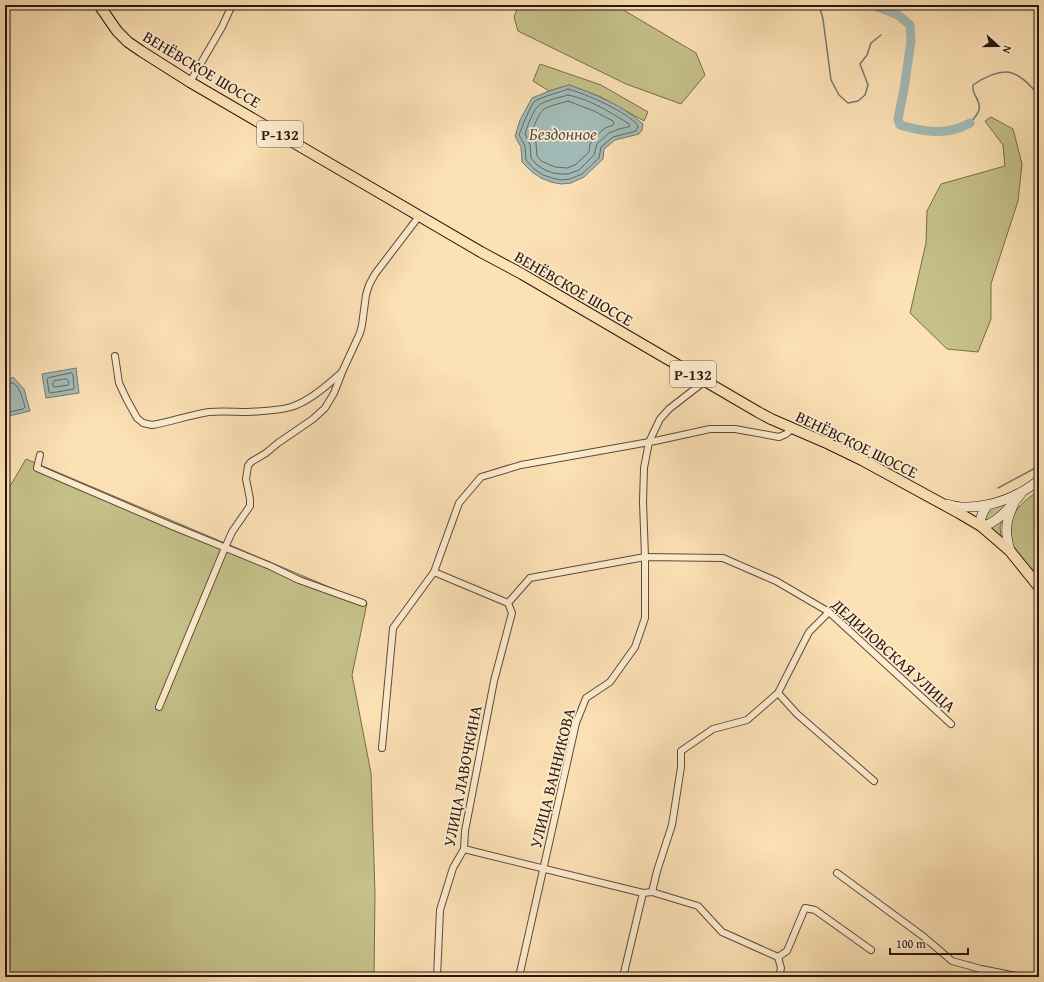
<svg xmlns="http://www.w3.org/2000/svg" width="1044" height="982" viewBox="0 0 1044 982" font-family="'Gentium Book Plus',serif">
	<rect width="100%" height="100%" fill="#fce1b5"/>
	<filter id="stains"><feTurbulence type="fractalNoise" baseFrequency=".005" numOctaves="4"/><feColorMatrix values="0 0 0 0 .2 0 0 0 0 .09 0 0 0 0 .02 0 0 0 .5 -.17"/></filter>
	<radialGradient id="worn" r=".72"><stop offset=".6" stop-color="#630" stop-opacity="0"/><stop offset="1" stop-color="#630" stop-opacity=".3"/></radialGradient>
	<g fill="#c5c189" stroke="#776c4c">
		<polygon points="519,5 615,5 696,53 705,75 681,104 626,84 518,31 514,17"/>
		<polygon points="540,64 601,85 648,112 644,121 601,97 569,85 549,91 533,81"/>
		<polygon points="991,117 1013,129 1022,164 1018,201 991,284 991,319 978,352 947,349 910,313 926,243 927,211 941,184 1005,166 1003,145 985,121"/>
		<polygon points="26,459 367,603 352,675 371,773 375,893 374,977 5,977 5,495"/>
		<path d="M1039,490V575C1032,568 1022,561 1016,553C1012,548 1012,541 1011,535C1009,511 1022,503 1039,490Z"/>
		<path d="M1010,503C1002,510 993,519 983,522L988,510L999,505Z"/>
		<polygon points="1002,519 1000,527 1001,537 990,528"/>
	</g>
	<g fill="#a2bbb7" stroke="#727974">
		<path d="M569,85C595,94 622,105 643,124L642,130L639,134L615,140L604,149L603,159L584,177L571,183L561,184L551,182L541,178L532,172L522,162L521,147L515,136L520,120L532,98L549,91Z"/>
		<polygon points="76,368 79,393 46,398 42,374"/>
		<polygon points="13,377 24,389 30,411 5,417 5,382"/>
	</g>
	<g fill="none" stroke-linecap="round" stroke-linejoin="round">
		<g stroke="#666963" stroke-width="1">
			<path d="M568,89C584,93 630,113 638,126L636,131L613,137L601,147L599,158L582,174L570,179L561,180L552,178L543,175L534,169L526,160L525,146L519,135C522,127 530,106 535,101C541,97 561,92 568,89Z"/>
			<path d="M568,95C590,99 609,112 628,123L630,126L628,127L619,129L609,133L597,144L594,155L579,170L568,174H561L553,173L545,170L537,165L531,158L530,145L525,134C527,127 533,111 538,106C543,101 561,97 568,95Z"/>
			<path d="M568,101L594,111L613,121L614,123L613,125L605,128L594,138L590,144L589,152L575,165L567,168L555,167L541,161L537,156L536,143L531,134C533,128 539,113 543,110C547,106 562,103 568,101Z"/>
			<polygon points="72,373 73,375 74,388 74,389 51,393 49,392 47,379 48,378"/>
			<path d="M67,379C69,380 69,384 68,385L55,387L53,386V383L54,381Z"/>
			<path d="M5,385C7,385 9,383 12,383C19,383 23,401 25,407L23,409L5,413"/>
		</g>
		<g stroke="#727974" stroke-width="1.5">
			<polyline points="819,5 823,19 831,80 839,95 848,103 858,101 865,95 868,85 860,64 867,55 871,43 881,35"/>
			<path d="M970,123C978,114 983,109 976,97C973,91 973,91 973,85C983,78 1000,69 1012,73C1021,76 1028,83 1034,90"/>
			<polyline points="998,488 1039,466"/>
		</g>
		<path stroke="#a2bbb7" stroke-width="9" d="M876,5L878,7L898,15L910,25L911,41L904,89L898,119L900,125C924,132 947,136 970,123"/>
		<g stroke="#5e4a38" stroke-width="8">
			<g id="minor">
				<polyline points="190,82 222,27 232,5"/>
				<path d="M115,356L119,383L127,400L137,418L143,423L152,425C171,422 189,415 209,412C222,411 235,412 248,412C262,411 278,411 291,407C308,402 328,385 341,373"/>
				<polyline points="40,455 37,468 172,526 270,566 299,580 363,603"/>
				<polyline points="508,603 530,578 645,557 723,558 776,581 829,612 951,724"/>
				<polyline points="508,603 434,572 459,503 481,477 521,465 655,441 710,429 735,429 779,437 786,434 793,428"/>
				<polyline points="778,693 797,714 874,781"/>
				<polyline points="159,707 224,550 232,532 250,506 250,499 246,479 248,466 251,462 266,453 278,443 313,419 325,408 334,393 343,370 360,333 362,325 366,295 369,285 375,274 420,215"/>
				<polyline points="382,748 393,628 434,572"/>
				<polyline points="464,849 643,893 652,892 698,906 722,932 778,957 781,968 779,977"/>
				<polyline points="837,873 924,937 952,961 981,969 1021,977"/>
				<polyline points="652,892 657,871 672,825 681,767 681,751 713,729 747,720 778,693 809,632 829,612"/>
				<polyline points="778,957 787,951 805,908 815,910 871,950"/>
				<polyline points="437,977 440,910 453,868 464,849 465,831 494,681 512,613 508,603"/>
				<polyline points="519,977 576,723 586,698 610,682 635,647 645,618 645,557 643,502 644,468 649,442 660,419 669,409 705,381"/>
				<polyline points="623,977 643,893"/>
			</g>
		</g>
		<g stroke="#29170f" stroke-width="10">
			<g id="secondary">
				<path d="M947,504C970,512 1003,503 1023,491C1029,488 1034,484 1039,480"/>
				<path d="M988,505C983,511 979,518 981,526C996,525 1011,506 1021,494"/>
				<path d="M1010,551C1005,533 1005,521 1014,504"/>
			</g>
		</g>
		<g stroke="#29170f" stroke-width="12">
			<polyline id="primary" points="99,5 117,31 128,42 141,51 190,82 481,252 522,274 758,412 771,419 829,444 862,460 959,513 981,526 1010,551 1039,587"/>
		</g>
		<use href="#minor" stroke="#fdeccf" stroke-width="6"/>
		<use href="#secondary" stroke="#fdeccf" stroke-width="9"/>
		<use href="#primary" stroke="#fce1b5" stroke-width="10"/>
	</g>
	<g text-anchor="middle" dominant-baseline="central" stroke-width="3.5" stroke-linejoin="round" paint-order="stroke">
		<g fill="#fdeccf" stroke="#695749" stroke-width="1">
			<rect x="257" y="121" width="46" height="26" rx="3"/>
			<rect x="670" y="361" width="46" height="26" rx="3"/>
		</g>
		<g font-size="15" font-weight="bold" fill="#29170f">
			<text x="280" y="134">Р-132</text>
			<text x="693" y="374">Р-132</text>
		</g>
		<g font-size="16" fill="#29170f" stroke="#fdeccf">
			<text transform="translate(202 69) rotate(31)">ВЕНЁВСКОЕ ШОССЕ</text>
			<text transform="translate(574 288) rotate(30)">ВЕНЁВСКОЕ ШОССЕ</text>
			<text transform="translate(857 444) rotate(26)">ВЕНЁВСКОЕ ШОССЕ</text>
			<text transform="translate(894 655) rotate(42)">ДЕДИЛОВСКАЯ УЛИЦА</text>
			<text transform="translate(462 776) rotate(-79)">УЛИЦА ЛАВОЧКИНА</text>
			<text transform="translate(552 778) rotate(-76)">УЛИЦА ВАННИКОВА</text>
		</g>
		<g font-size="17" font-style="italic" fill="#53504a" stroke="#fdeccf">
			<text x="563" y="133">Бездонное</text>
		</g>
	</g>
	<rect width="1044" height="982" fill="none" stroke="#fce1b5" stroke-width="20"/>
	<rect x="6" y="6" width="1032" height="970" fill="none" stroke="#29170f" stroke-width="2"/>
	<rect x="10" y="10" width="1024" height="962" fill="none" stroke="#29170f"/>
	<g transform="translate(998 46) rotate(111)" stroke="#fdeccf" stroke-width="3" paint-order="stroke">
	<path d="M0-3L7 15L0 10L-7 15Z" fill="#29170f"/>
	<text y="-6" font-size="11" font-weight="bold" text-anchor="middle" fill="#29170f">N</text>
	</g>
	<path d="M890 948v6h78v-6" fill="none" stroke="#29170f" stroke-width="2"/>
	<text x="896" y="948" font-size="12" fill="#29170f" stroke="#fdeccf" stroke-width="3" paint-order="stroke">100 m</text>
	<rect width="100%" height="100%" filter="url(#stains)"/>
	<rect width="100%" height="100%" fill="url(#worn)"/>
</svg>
